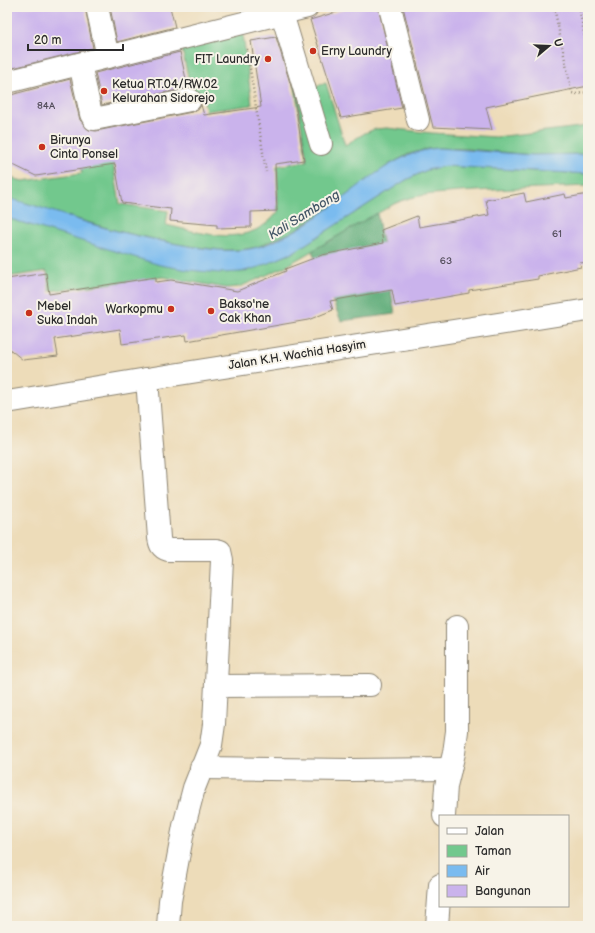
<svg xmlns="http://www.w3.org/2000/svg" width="595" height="933" viewBox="0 0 595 933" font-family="'Balsamiq Sans',sans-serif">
	<rect width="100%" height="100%" fill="#f7f3e8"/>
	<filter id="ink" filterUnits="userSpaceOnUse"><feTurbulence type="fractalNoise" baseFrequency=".025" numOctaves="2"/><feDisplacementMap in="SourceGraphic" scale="8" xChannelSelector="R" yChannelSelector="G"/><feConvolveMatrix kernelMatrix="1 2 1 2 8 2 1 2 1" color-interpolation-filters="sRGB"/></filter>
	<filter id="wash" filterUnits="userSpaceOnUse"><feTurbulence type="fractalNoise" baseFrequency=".012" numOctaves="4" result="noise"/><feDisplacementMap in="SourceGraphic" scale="16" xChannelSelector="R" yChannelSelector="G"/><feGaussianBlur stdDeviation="0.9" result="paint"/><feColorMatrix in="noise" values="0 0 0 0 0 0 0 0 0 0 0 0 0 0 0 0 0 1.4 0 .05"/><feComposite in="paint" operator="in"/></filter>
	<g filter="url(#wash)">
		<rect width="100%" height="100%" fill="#eddcb9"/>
		<g fill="#72c88d" stroke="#4e7a5c">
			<polygon points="243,34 252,105 206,111 203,97 193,98 182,50"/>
			<path d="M288,43L310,88L326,83L345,145L365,133L375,129L387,128L432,133L496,137L588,126V154L533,155L468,149L439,148L427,149L409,154L390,164L337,202L292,232L257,247L240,250H221L182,245L117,231L7,198V177L23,181L82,173L81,163L112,157L120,204L168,211L166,225C199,232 238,246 267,223C271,220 274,216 278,212L277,166L307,161Z"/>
			<path d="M445,166L588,174V186C545,188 502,189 459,192C437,194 414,194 394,204L284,267L256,280L239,287L226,288L163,277L50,291L47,271L7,277V218L71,237L241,272L259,267L292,253L406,180L427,170Z"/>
		</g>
		<polygon fill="#5dac78" stroke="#446c52" points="377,213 395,314 341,321 312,251"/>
		<path fill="#7abbef" stroke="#52738d" d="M439,148L533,155L588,154V174L445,166L427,170L406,180L292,253L259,267L241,272L220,273L188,270L160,265L7,218V198C44,207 80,222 117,231C143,237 169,243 195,247C215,250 237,253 258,247C286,239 316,218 339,201C370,178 400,151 439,148Z"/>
		<g id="blocks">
			<g fill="#cab3ec">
				<polygon points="7,7 85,7 93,48 9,69 7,61"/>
				<polygon points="110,7 170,7 175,27 117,42"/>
				<polygon points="353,7 378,7 402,108 341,118 310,20"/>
				<polygon points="403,7 588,7 588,86 486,107 492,130 433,127"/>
				<polygon points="276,37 294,96 304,160 275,164 277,211 251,212 251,227 217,228 217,225 170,221 171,209 122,203 115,164 36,176 7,162 7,96 70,79 80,120 89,130 96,131 192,112 198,110 201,105 204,115 261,107 251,41"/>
				<polygon points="180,52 188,88 102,105 95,73"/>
				<polygon points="524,193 526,202 565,194 566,198 588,194 588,262 580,263 581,267 538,276 538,279 469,290 469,293 395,306 392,290 330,301 333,310 308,320 187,341 186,335 122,344 120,329 55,339 58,356 23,360 7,347 7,279 46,273 49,294 156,277 156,282 171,280 237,291 286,271 285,269 322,255 383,243 381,230 417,216 419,227 489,215 486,200"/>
			</g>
		</g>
	</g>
	<g filter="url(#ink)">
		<use href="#blocks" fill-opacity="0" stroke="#8c8472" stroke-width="1"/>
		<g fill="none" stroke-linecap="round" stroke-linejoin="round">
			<g stroke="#8c8472" stroke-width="24">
				<g id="minor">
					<polyline points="97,7 108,57"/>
					<polyline points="280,7 321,144"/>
					<polyline points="390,7 418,120"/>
					<polyline points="80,64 91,114 94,119 190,100"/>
					<polyline points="7,82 307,7"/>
					<path d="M147,379L159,538C160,544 161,548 168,550H216L220,551L222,560L214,724L211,745L194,788L184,826L170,901L168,926"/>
					<polyline points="7,402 147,379 588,310"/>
					<polyline points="216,686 370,685"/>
					<polyline points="201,768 350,770 450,769"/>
					<polyline points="444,816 446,786 454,753 457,731 457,626"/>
					<polyline points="437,926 440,885"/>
				</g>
			</g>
			<g stroke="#8c8472" stroke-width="2.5" stroke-dasharray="1 3" stroke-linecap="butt">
				<polyline points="554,7 572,93 576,94 588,92"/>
				<polyline points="579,7 588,53"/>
				<polyline points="247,49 266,172"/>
			</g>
			<use href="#minor" stroke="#fff" stroke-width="22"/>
		</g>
	</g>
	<g fill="#c8321e" stroke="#f7f3e8" stroke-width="1.5">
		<circle cx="313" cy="51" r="4"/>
		<circle cx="268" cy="59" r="4"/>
		<circle cx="104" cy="91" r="4"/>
		<circle cx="42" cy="147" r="4"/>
		<circle cx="171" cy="309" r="4"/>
		<circle cx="211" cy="311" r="4"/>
		<circle cx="29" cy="313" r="4"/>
	</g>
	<g text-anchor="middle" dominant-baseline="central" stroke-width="4" stroke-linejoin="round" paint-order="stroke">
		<g font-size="10" fill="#534d5b">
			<text x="46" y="106">84A</text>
			<text x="557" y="234">61</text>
			<text x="446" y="261">63</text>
		</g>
		<g font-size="12" fill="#2b2b2b" stroke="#f7f3e8" text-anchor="start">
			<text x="321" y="51">Erny Laundry</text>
			<text x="260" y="59" text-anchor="end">FIT Laundry</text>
			<text x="112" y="84">Ketua RT.04/RW.02<tspan x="112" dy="14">Kelurahan Sidorejo</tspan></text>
			<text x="50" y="140">Birunya<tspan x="50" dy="14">Cinta Ponsel</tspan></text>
			<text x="219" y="304">Bakso'ne<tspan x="219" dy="14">Cak Khan</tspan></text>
			<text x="37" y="306">Mebel<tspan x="37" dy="14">Suka Indah</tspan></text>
			<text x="163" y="309" text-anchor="end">Warkopmu</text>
		</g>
		<g font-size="12" fill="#2b2b2b" stroke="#f7f3e8">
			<text transform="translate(297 355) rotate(-9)">Jalan K.H. Wachid Hasyim</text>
		</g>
		<g font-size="13" font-style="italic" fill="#435666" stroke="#f7f3e8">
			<text transform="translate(304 215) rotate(-32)">Kali Sambong</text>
		</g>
	</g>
	<rect width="595" height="933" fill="none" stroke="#f7f3e8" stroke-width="24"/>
	<rect x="439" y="815" width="130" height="92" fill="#f7f3e8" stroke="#a5a39c"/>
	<rect x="447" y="828" width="20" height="6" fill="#ffffff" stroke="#a5a39c"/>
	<text x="475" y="835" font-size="12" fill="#2b2b2b">Jalan</text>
	<rect x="447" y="845" width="20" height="12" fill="#72c88d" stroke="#a5a39c"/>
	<text x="475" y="855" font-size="12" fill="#2b2b2b">Taman</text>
	<rect x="447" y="865" width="20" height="12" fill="#7abbef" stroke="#a5a39c"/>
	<text x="475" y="875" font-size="12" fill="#2b2b2b">Air</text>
	<rect x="447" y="885" width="20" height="12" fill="#cab3ec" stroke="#a5a39c"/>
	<text x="475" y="895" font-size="12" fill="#2b2b2b">Bangunan</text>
	<g transform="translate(549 46) rotate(71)" stroke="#f7f3e8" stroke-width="3" paint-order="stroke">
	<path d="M0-3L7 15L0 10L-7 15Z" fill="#2b2b2b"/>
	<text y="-6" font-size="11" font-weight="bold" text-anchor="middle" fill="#2b2b2b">U</text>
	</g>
	<path d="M28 44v6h95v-6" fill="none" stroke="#2b2b2b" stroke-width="2"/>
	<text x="34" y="44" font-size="12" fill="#2b2b2b" stroke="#f7f3e8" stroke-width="3" paint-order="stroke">20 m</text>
</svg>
